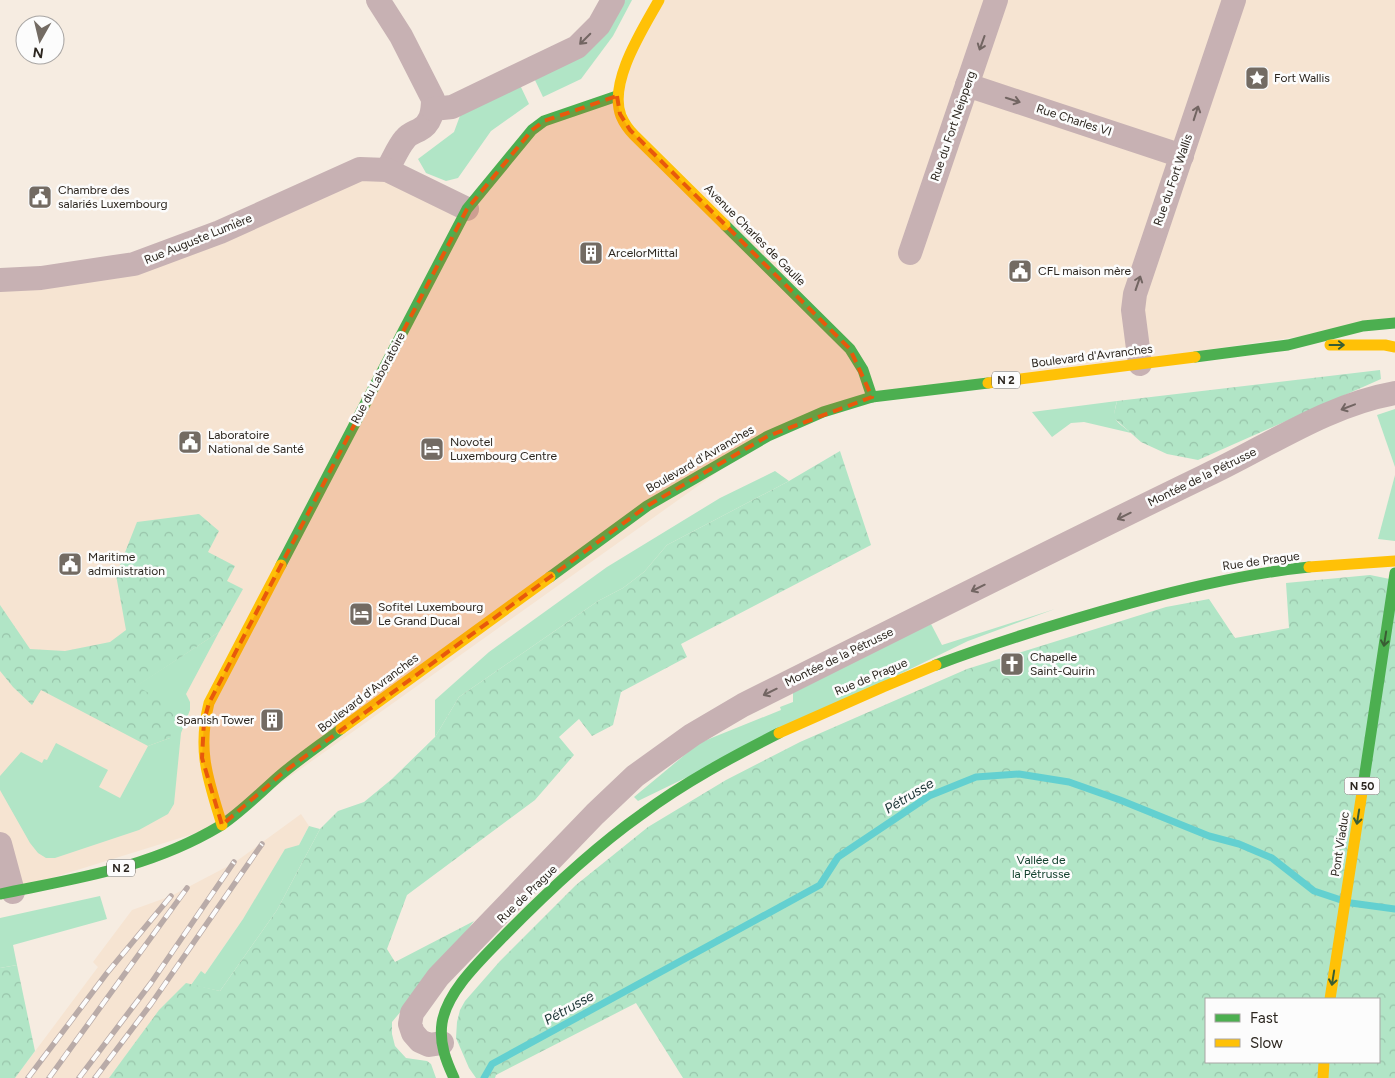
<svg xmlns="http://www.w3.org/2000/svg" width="1395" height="1078" viewBox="0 0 1395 1078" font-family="Figtree,sans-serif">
	<defs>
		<pattern id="forest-crowns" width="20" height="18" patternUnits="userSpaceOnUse" patternTransform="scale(1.25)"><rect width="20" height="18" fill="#b1e5c6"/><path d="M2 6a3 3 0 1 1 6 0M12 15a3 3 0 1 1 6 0" fill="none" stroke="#98c4aa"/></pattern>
	</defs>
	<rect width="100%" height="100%" fill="#f6ece1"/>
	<g fill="#f6e4d2">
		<polygon points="659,0 1395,0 1395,323 872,397 768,436 222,825 0,894 0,280 108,269 360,169 467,209 532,130 617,96"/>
		<polygon points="301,814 309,826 299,845 243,919 205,974 201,972 191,985 160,1010 109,1078 15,1078 98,967 93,962 132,910 171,896 234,863"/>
	</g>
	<g fill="#b1e5c6">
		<polygon points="621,0 632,0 613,36 581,79 543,97 534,78"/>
		<polygon points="520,85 529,104 491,131 458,178 446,181 426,173 418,159 454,132 461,113"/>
		<path d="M1117,401C1111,422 1116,420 1131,433L1084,422L1071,423L1052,437L1032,412Z"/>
		<polygon points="1395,409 1395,467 1377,415"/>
		<polygon points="775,471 789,481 667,545 644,572 623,588 598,601 459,697 435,737 435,700 489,652 607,567 720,498"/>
		<polygon points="1395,475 1395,541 1378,539"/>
		<polygon points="1055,609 968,641 638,801 634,797 699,743 781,710 780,707 793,702 793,693 796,690 816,679 931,624 942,645"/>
		<polygon points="219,632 186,694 190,702 190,710 181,733 174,804 168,814 139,830 55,858 46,858 38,853 30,843 0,790 0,776 21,752 42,763 44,759 47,760 56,743 108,770 99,787 120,798 148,746 170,738 136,686"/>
		<polygon points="309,826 320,829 277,910 220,991 191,985 201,971 205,974 243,919 285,849 299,845"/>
		<polygon points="100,896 107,919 13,945 17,965 0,968 0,918"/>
	</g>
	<g fill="url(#forest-crowns)" fill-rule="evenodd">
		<polygon points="1380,370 1381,379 1198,460 1167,454 1141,442 1114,418 1114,414 1117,401"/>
		<polygon points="840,451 871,545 681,644 687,657 621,692 613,725 592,736 579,719 559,737 574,755 535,800 407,895 387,949 395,962 474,921 453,949 392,1022 392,1034 395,1046 406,1058 427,1061 431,1064 436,1078 109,1078 159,1010 186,983 220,991 277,910 320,829 338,811 364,802 392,779 435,737 459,697 598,601 623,588 644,572 667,545 789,481"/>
		<polygon points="199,514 219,531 208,552 235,566 227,581 243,589 219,632 137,686 177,710 170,738 148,746 41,690 32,705 13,687 0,671 0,605 30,649 65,651 110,642 126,630 116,575 137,522"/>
		<path d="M1370,575L1395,580V1078H683L636,1003L496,1075L495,1078H476L469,1068L456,1038L457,1022L460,1010L465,1001L500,961L576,885L648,827L726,780L800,742L967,669L1166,607L1209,599L1235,638L1289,628L1286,583ZM1206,999H1379V1062H1206Z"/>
		<polygon points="17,965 35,1051 15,1078 0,1078 0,968"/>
	</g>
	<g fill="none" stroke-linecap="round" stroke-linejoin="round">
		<g stroke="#63d0d0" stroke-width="7">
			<polyline points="1351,903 1395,909"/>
			<polyline points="484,1078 492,1064 820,885 838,857 929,796 976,777 1019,774 1069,782 1120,800 1209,836 1239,844 1272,858 1314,891 1341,900"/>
		</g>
		<g stroke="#c7b1b3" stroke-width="24">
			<path d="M378,0L401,36L433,99C433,112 431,124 419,130C413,133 409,134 405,139C398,147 393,160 387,170"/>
			<polyline points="967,85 1182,156"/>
			<polyline points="433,109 452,107 577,47 599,25 613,0"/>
			<polyline points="910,253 996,0"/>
			<polyline points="0,280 41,278 134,264 220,232 360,169 387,170 467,209"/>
			<polyline points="1140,364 1133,310 1135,294 1234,0"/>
			<polyline points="0,844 13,892"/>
			<path d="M442,1043L429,1045L420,1041L413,1033L410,1024L412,1013L438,977L595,814L635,776L692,735L743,705C897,628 1050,551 1205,476C1267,447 1327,405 1395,393"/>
		</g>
		<g stroke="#4caf50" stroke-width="11">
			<polyline points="725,225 850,349 863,370 872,397"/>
			<polyline points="1195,357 1288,345 1363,326 1395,323"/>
			<polyline points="281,565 467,209 532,130 544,121 617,96"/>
			<polyline points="550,577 647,506 768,436 823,412 872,397 988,383"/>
			<path d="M936,665C1000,641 1065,621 1131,603C1190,587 1249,573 1309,567"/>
			<polyline points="1363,786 1395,573"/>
			<path d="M0,894C78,878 150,868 220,826C238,815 261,792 278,777C298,760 320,745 341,729"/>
			<path d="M454,1078C446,1061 439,1043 442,1023C447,991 481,960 503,937C546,893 591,850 642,814C685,782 732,757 779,733"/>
		</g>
		<g stroke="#ffc107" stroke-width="11">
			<path d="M659,0C643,29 608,82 621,116C624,123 629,130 634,135L725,225"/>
			<polyline points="1330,345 1385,345 1395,347"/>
			<polyline points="988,383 1195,357"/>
			<polyline points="1309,567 1395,561"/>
			<polyline points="341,729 550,577"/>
			<polyline points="779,733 883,687 936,665"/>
			<path d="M222,825C208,779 197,751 209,703L281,565"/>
			<polyline points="1330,999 1363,786"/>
			<polyline points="1323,1078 1324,1062"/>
		</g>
		<g stroke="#b9aba8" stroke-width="5.5">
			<g id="rail">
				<polyline points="28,1078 107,973 171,896"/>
				<polyline points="49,1078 187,888"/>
				<polyline points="79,1078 151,983 234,862"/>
				<polyline points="95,1078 151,1004 262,844"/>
			</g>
		</g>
		<use href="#rail" stroke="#fcfcfc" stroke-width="4" stroke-dasharray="11" stroke-linecap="butt"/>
	</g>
	<defs><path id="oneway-shaft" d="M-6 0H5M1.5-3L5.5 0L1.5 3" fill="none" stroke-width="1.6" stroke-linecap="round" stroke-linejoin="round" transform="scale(1.25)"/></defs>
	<g stroke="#726562">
		<use href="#oneway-shaft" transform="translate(585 39) rotate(135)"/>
		<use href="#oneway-shaft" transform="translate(982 43) rotate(110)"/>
		<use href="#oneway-shaft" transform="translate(1013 100) rotate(18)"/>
		<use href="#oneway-shaft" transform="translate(1196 113) rotate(-72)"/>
		<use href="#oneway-shaft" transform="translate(1138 283) rotate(-71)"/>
		<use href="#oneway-shaft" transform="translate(1348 407) rotate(159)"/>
		<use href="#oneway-shaft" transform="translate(1124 516) rotate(154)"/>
		<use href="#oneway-shaft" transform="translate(978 588) rotate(154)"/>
		<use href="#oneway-shaft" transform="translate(770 692) rotate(154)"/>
	</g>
	<g stroke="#395d33">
		<use href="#oneway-shaft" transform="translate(1337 345)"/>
		<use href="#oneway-shaft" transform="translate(1385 639) rotate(99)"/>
		<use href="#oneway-shaft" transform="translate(1358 817) rotate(99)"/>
		<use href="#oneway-shaft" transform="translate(1333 978) rotate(99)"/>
	</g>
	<path fill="#e8590c" fill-opacity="0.2" stroke="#e8590c" stroke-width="4" stroke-dasharray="10 6" stroke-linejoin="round" d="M617,96L620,114L630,130L850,349L872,397L768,436L647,506L284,772L222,825L202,758L204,721L209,703L467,209L532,130L544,121Z"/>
	<defs>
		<g id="sight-square" transform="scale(1.25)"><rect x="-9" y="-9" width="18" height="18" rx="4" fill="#736b63" stroke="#fcfcfc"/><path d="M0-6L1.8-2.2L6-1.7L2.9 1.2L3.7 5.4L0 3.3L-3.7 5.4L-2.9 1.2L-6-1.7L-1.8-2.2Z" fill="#fff"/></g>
		<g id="civic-square" transform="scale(1.25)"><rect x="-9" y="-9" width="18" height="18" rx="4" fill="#736b63" stroke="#fcfcfc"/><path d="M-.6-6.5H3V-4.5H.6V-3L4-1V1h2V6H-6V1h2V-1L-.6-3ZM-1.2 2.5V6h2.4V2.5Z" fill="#fff"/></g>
		<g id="building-square" transform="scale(1.25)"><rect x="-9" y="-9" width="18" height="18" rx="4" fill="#736b63" stroke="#fcfcfc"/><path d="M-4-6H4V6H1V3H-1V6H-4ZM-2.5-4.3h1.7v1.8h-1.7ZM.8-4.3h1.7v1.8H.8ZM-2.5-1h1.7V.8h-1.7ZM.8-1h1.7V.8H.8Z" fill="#fff"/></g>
		<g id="hotel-square" transform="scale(1.25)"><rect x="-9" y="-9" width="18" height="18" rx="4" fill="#736b63" stroke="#fcfcfc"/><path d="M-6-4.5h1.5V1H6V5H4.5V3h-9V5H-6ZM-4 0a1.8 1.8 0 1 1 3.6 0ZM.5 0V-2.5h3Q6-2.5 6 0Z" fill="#fff"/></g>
		<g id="church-square" transform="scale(1.25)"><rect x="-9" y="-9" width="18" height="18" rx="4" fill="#736b63" stroke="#fcfcfc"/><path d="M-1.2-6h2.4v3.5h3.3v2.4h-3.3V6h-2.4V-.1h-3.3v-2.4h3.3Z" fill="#fff"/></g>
	</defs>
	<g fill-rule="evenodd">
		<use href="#sight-square" x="1257" y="78"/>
		<use href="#civic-square" x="40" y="197"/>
		<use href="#building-square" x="591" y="253"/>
		<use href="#civic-square" x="1020" y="271"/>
		<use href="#civic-square" x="190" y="442"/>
		<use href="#hotel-square" x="432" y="449"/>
		<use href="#civic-square" x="70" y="564"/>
		<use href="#hotel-square" x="361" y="614"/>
		<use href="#church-square" x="1012" y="664"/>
		<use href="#building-square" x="272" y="720"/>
	</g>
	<g text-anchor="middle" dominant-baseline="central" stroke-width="5" stroke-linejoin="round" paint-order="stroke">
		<g fill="#fcfcfc" stroke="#6a6661" stroke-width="1">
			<rect x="992" y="371.5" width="28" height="17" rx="4"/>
			<rect x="1344.5" y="777.5" width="35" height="17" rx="4"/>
			<rect x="107" y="859.5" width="28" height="17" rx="4"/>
		</g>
		<g font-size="11" font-weight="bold" fill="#2c261f">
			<text x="1006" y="380">N 2</text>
			<text x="1362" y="786">N 50</text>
			<text x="121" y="868">N 2</text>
		</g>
		<g font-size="12" fill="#2c261f" stroke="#fcfcfc" text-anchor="start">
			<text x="1274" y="78">Fort Wallis</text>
			<text x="58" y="190">Chambre des<tspan x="58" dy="14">salariés Luxembourg</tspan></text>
			<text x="608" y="253">ArcelorMittal</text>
			<text x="1038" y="271">CFL maison mère</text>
			<text x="208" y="435">Laboratoire<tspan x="208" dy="14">National de Santé</tspan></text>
			<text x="450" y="442">Novotel<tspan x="450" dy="14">Luxembourg Centre</tspan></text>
			<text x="88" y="557">Maritime<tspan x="88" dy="14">administration</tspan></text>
			<text x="378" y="607">Sofitel Luxembourg<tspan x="378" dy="14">Le Grand Ducal</tspan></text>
			<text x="1030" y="657">Chapelle<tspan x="1030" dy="14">Saint-Quirin</tspan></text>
			<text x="254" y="720" text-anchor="end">Spanish Tower</text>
		</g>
		<g font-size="12" fill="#2c261f" stroke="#fcfcfc">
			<text transform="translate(1074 120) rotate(18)">Rue Charles VI</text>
			<text transform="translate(953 126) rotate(-71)">Rue du Fort Neipperg</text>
			<text transform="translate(1173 180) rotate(-71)">Rue du Fort Wallis</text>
			<text transform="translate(755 235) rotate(45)">Avenue Charles de Gaulle</text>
			<text transform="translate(198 239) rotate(-22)">Rue Auguste Lumière</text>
			<text transform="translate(1092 356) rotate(-7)">Boulevard d'Avranches</text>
			<text transform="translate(378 378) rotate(-62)">Rue du Laboratoire</text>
			<text transform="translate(700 459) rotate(-30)">Boulevard d'Avranches</text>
			<text transform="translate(1202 477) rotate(-26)">Montée de la Pétrusse</text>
			<text transform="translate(1261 561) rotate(-8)">Rue de Prague</text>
			<text transform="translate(839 657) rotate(-26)">Montée de la Pétrusse</text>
			<text transform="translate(871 677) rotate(-23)">Rue de Prague</text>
			<text transform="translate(368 693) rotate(-37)">Boulevard d'Avranches</text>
			<text transform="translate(1340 844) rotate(-81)">Pont Viaduc</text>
			<text transform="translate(527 894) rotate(-44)">Rue de Prague</text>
		</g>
		<g font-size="12" fill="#14422f" stroke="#fcfcfc">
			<text x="1041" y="860">Vallée de<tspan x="1041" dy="14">la Pétrusse</tspan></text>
		</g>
		<g font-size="14" font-style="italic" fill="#1c3435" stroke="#fcfcfc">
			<text transform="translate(909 796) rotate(-31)">Pétrusse</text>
			<text transform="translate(569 1008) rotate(-29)">Pétrusse</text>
		</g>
	</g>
	<rect x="1205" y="998" width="175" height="65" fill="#fcfcfc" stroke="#a9a6a4"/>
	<rect x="1215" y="1014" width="25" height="8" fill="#4caf50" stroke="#a9a6a4"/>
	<text x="1250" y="1023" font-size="15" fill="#2c261f">Fast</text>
	<rect x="1215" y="1039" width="25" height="8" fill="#ffc107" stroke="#a9a6a4"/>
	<text x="1250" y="1048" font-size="15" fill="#2c261f">Slow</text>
	<g transform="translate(40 40) rotate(188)"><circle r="24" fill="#fcfcfc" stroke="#a9a6a4"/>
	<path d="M0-4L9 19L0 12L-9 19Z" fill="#736b63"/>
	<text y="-8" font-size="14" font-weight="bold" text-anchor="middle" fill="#2c261f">N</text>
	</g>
</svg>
